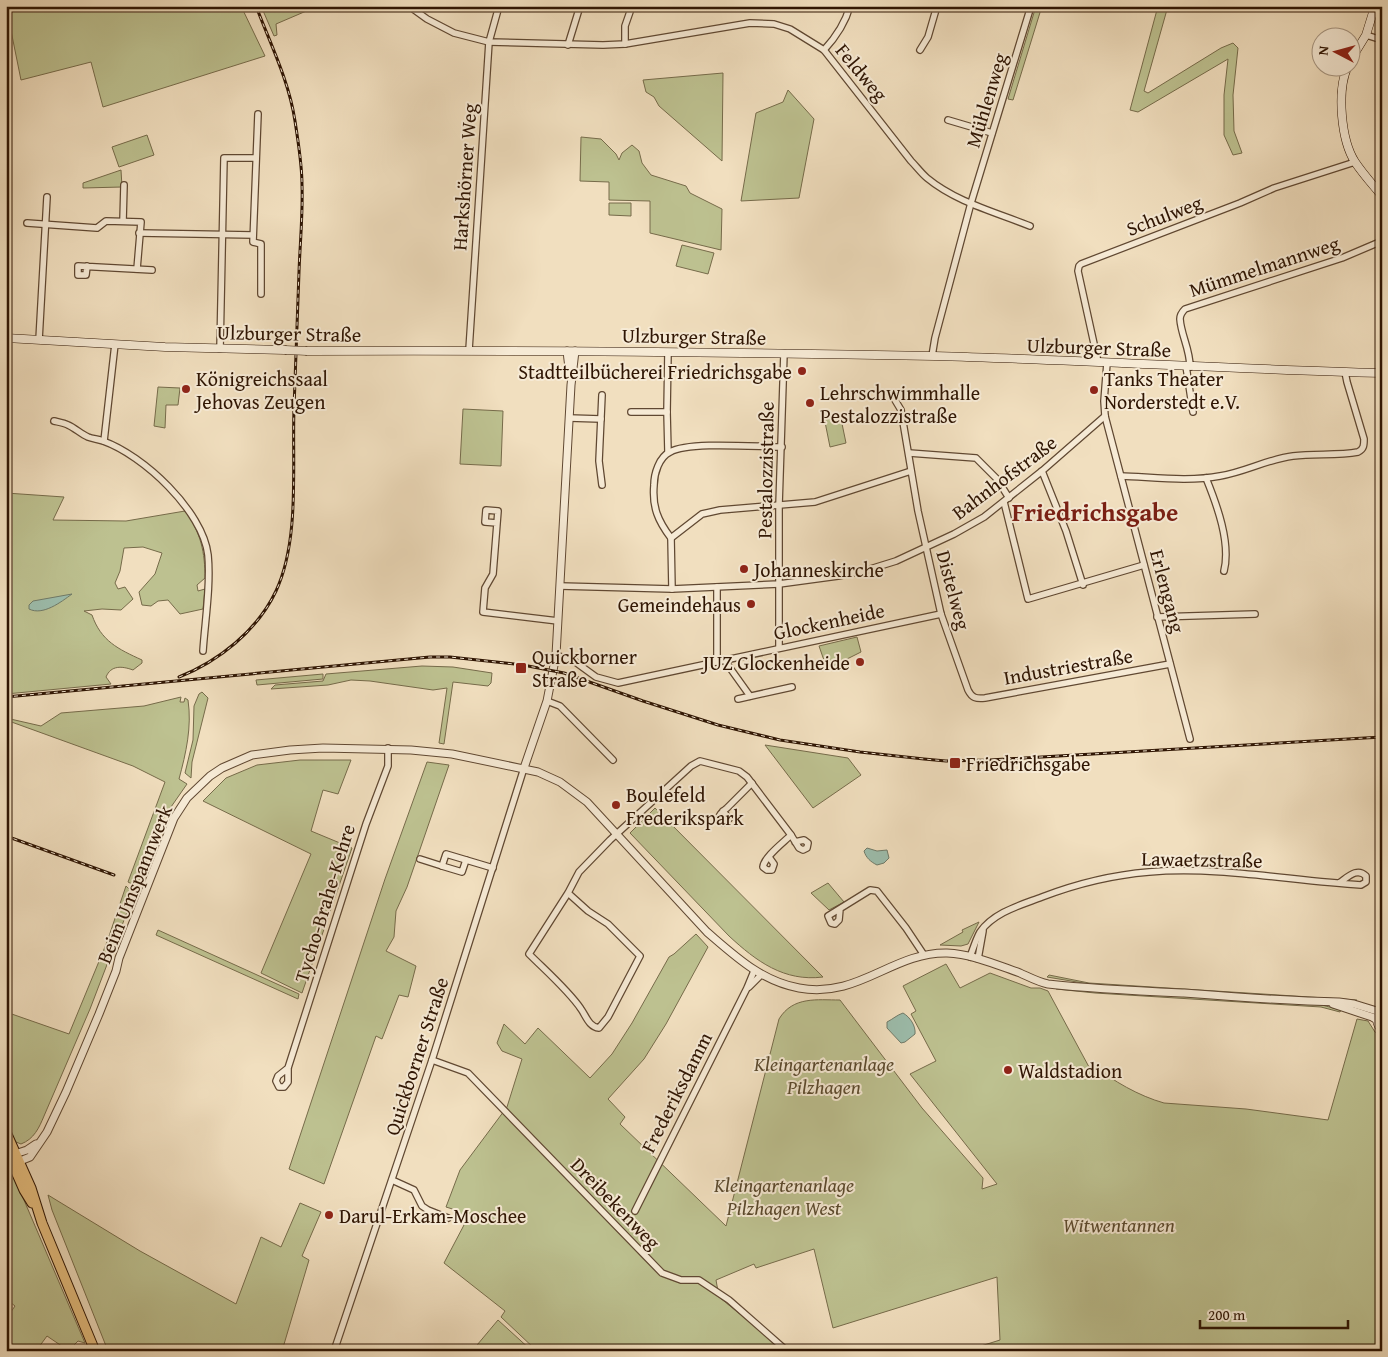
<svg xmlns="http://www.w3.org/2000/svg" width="1388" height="1357" viewBox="0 0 1388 1357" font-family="'Gentium Book Plus',serif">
	<rect width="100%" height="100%" fill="#f1dfbf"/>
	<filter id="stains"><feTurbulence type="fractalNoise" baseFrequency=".004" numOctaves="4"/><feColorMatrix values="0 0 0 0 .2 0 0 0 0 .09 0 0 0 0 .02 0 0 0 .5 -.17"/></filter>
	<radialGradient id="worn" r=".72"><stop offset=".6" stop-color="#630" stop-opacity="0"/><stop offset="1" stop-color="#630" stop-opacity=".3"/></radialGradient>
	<g fill="#bdc190" stroke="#766b4a">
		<polygon points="6,6 241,6 265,56 103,107 91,62 21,80"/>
		<polygon points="261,6 318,6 276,24 277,35 274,36"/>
		<polygon points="1036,6 1042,6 1013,100 1008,99"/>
		<polygon points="1158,6 1168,6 1144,91 1148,93 1221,48 1233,43 1238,48 1233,95 1234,131 1242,153 1233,155 1224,135 1224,95 1228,59 1138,112 1130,110"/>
		<polygon points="723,73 722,161 659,106 654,97 646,92 643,80"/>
		<polygon points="788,90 814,119 799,198 741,201 756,113 783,102"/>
		<polygon points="147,135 154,155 119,167 112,147"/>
		<polygon points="581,137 601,139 616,154 619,160 622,153 632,145 639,151 642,163 651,175 686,186 690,193 722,209 721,250 650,233 650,201 609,200 609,182 580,181"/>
		<polygon points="121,170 122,187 83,188 83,183"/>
		<polygon points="609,203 631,203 631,216 609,215"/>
		<polygon points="682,245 714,253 708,274 676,266"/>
		<polygon points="158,387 180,388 178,405 166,405 165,428 154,426"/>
		<polygon points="463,409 503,411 501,466 460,464"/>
		<polygon points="840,414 846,443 830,447 824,417"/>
		<path d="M6,493L64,497L53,520L126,521L185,511C201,532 205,553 205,578L197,585L198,591L205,589L203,609L180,614L168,600L158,601L151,606L142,605L139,592L155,574L162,553L143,547L124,548L120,571L115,583L118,589L125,587L133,599L121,610L102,609L84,611L92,615C101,641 118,649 142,660V663L133,670C122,666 111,665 106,677L111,684L6,694Z"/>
		<polygon points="857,637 861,652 827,669 819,646"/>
		<polygon points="422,666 453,667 492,673 491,683 488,686 453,682 444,744 439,743 447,688 433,690 370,681 351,680 328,685 271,689 275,685 323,681 326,674"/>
		<polygon points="323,674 323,679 257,685 256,680"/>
		<polygon points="202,692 208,698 192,762 191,778 185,773 193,740 194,706 199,694"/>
		<path d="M181,697L180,702H184L185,698L188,700C192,727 186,753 179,779L187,784L164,817L138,883L133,882L132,884L128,882L165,782L133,766L6,720V718L41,726L61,713L144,706Z"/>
		<polygon points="765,745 848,758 861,775 813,808"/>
		<polygon points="300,760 351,760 338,794 323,790 311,831 352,848 302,993 261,973 311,854 203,801 226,778 257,765"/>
		<polygon points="427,762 449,765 407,887 396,911 394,937 386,951 416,966 408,997 399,995 382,1039 376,1036 324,1184 289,1169 385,879"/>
		<path d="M655,808L823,977C784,982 756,961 729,936L630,833Z"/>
		<polygon points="828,883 844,902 829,910 811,893"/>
		<path d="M126,886L134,894L90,1009L44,1116C39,1128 34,1139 21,1144L16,1142L14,1143L6,1129V1012L69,1034L107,942Z"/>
		<polygon points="979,922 968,944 961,946 940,945 963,932 962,930"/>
		<polygon points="158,930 299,994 298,999 156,935"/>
		<path d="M696,934L708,947L666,1024L644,1059L608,1099L625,1117L620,1124L726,1226L779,1019C793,996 817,1000 840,1000L922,1108L983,1178L982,1189L997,1184L910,1074L936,1061L911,1014L916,1011L903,986L946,964L960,988L990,973L1031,988H1040L1048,991L1089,1067L1093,1065C1113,1081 1139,1096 1164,1103L1246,1109L1328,1120L1357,1019L1368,1021L1375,1032L1382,1037V1351H965L1000,1340L997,1277L833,1328L814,1249L756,1268L754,1264L716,1280L719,1297L783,1349L782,1351H537L501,1317L505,1311L444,1263L464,1225L459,1211L446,1207L460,1170L507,1107L522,1059L502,1051L497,1043L504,1024L525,1044L538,1028L590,1078L612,1054L632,1023L669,957L674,954Z"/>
		<polygon points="1049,975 1089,983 1357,1000 1356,1001 1095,985 1047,977"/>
		<polygon points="1056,987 1318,1004 1341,1010 1340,1012 1321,1007 1095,993 1056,989"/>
		<polygon points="12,1172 85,1343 78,1341 74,1345 82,1351 69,1351 47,1336 36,1351 6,1351 6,1319 15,1306 6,1299 6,1173"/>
		<polygon points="48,1195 140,1251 236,1304 261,1237 281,1247 300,1203 321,1212 302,1256 309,1260 282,1351 108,1351 52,1210"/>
		<polygon points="498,1320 532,1351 472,1351"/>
	</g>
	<g fill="#9cbdac" stroke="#707a68">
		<path d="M72,594C61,602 43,616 29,609V605L33,601Z"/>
		<path d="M867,848L877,851L887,850L889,858L884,863L877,865C871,862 866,858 864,851Z"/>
		<path d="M903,1013C910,1017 916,1026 915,1034L905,1042L901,1043L887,1028V1022C893,1019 897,1015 903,1013Z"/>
	</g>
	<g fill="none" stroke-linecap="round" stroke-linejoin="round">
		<g stroke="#604832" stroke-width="8">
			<g id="minor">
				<path d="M409,6L427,19L454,33L489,42L603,45L625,44L750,23L774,24L790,29L824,50L911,161C916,166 921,173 927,178C956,202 995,212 1030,226"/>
				<polyline points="1366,35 1382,40"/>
				<polyline points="625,44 625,26 632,6"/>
				<polyline points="568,45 580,6"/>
				<path d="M824,50C836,37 845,24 850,6"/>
				<polyline points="920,50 928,37 937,6"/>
				<polyline points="258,114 253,242 261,244 261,294"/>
				<polyline points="948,120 992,133"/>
				<polyline points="123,221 124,185"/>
				<polyline points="27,223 97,228 106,221 141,222 137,269"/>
				<polyline points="139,233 253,235"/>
				<polyline points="87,266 86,275 78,275 78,266 152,270"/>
				<polyline points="39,340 47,197"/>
				<polyline points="220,349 224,158 256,158"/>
				<polyline points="469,350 489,42 499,6"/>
				<polyline points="668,352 667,412 668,452"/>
				<polyline points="932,356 935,338 971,203 1031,6"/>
				<polyline points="1098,362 1078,271 1079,266 1081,264 1240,203 1274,188 1355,162"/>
				<polyline points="1107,363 1104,401 1105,416 1190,739"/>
				<polyline points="1186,366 1193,412"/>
				<path d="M1190,367C1190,349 1181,335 1180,319C1180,315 1182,312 1185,309L1342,258L1382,241"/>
				<polyline points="602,395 599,461 602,485"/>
				<path d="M895,400L901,410L918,511L941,614L968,690C972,698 976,699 985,698L1170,664"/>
				<polyline points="631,412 667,412"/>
				<polyline points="569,418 601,419"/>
				<path d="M54,421C58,422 64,423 68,425C75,428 81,434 88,437C93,439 98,439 103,441C143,455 203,511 208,555C211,585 205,621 203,651"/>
				<polyline points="104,441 115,344"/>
				<polyline points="909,453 976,458 997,479 1009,498"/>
				<polyline points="1042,471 1066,531 1083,585"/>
				<path d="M1121,476C1152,477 1189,482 1220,476C1245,472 1268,459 1293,456C1315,453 1337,456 1358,452C1364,449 1364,445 1364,439L1347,382L1345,372"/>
				<path d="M1206,478C1217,505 1231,543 1224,571"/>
				<polyline points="1004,502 1028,599 1144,565"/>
				<polyline points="497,523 485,522 486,510 498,511 493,574 485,588 483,612 558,621"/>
				<path d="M671,538C658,521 652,507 654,485C654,474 659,457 670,452C689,441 757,447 782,447"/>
				<polyline points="560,586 672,589 779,584 838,576 867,570 896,561 954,534 984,517 1042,471 1105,416"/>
				<polyline points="672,589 671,538 702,514 720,510 815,502 911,471"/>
				<polyline points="1157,617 1255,614"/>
				<polyline points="779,648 779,505 784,353"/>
				<polyline points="556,655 574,661 596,677 618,683 941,614"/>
				<polyline points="725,661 750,696"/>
				<polyline points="717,662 717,587"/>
				<polyline points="738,699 792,687"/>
				<polyline points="547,701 560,706 613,760"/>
				<path d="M723,811L729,819L724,823L719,821C718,815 722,812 727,808L752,783"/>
				<path d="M769,857L774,864L772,870H767L763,867C764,857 784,842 791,835"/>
				<polyline points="420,859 442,866 446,854 493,868"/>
				<polyline points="442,866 462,872 466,860"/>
				<path d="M568,893L588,911L608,924L640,956L608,1017L599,1028C589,1027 586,1016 581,1009C569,991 545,970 529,954L568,893L579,872L610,840L691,766L700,761L739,771L747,777L791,835L799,848L803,850L807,848L808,843L804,840L795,842"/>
				<polyline points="840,909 839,920 835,924 831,923 828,916 870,890 877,891 906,928 924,955"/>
				<path d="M970,957C973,949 976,939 980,932C994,912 1021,905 1042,897C1076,884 1112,875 1149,872C1220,866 1291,881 1361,885L1366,882V876C1357,867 1348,877 1339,883"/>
				<polyline points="978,959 983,931"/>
				<polyline points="749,987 761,975"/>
				<polyline points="432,1060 468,1073 662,1273 681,1280 699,1280 729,1300 787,1351"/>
				<polyline points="288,1068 278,1076 276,1081 279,1087 284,1087 288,1082 288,1068 366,824 388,766 388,748"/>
				<polyline points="392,1180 414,1190 422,1206 428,1210 448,1218"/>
				<polyline points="635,1211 747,988 754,971"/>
				<polyline points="334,1351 432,1060 524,768"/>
			</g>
		</g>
		<g stroke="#604832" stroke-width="9">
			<g id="tertiary">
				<polyline points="567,351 570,377"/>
				<polyline points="524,768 547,701 556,655 571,385 575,351"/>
				<polyline points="1333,1004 1372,1017 1377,1020"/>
				<polyline points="12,1155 27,1150 36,1144"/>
				<path d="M15,1163L30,1157L47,1132L66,1092L99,1014L116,971L119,958L174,818L187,798L210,776L222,768L252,755L290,750L323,748L411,750L452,754L538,772L560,782L587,802L707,932C735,956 761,981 799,988C859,999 892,952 947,953C972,954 997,965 1020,973C1029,977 1038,982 1048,984C1093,989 1139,991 1184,993C1235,997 1287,1001 1339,1002L1354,1004L1380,1012"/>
			</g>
		</g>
		<g stroke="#2f1503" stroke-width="9">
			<g id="secondary">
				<polyline points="1350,61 1366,35 1375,6"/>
				<path d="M1347,68C1337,92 1341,140 1355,162C1363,174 1373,185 1382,196"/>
				<polyline points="6,338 165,347 285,350"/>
				<path d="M307,351C516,350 725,352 934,356C1083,360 1232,369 1382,373"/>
				<path d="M1382,1010C1375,1017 1376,1024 1382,1030"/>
			</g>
		</g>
		<g stroke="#2f1503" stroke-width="11">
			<g id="primary">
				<polyline points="6,1132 31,1188 42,1223 95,1351"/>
				<polyline points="6,1149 24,1190 32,1203"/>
			</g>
		</g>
		<use href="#minor" stroke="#f6ead5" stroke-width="5.5"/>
		<use href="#tertiary" stroke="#f6ead5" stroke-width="7"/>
		<use href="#secondary" stroke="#f6ead5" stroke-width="8"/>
		<use href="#primary" stroke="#e8c080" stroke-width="9"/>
		<g stroke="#2f1503" stroke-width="3">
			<g id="rail">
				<path d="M179,677C219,661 257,631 276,591C300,540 292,465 294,408C296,363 297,317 299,272C300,243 303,214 302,185C302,164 298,141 295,121C289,81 270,43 256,6"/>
				<polyline points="6,697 430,657 450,657 523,665 564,673 643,701 718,725 780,740 860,752 924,759 946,761 990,760 1382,737"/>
				<polyline points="6,836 114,875"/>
			</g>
		</g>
		<use href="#rail" stroke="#f6ead5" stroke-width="1" stroke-dasharray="4" stroke-linecap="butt"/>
		<g stroke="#2f1503" stroke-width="9" stroke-linecap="butt">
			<polyline id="secondary-bridge" points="285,350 307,351"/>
		</g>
		<use href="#secondary-bridge" stroke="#f6ead5" stroke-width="8"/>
	</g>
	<g fill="#8f2418" stroke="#f6ead5" stroke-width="2">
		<circle cx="802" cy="371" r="5"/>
		<circle cx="186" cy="389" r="5"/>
		<circle cx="1094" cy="390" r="5"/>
		<circle cx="810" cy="403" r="5"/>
		<circle cx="744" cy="569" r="5"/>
		<circle cx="751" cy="604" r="5"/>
		<circle cx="860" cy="662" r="5"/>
		<rect x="515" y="662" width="12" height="12" rx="2.5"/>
		<rect x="949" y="757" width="12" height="12" rx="2.5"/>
		<circle cx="616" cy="805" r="5"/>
		<circle cx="1008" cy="1070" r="5"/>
		<circle cx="329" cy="1215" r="5"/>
	</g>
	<g text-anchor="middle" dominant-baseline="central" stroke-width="4" stroke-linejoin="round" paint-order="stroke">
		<g font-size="20" fill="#2f1503" stroke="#f6ead5">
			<text transform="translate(862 72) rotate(50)">Feldweg</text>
			<text transform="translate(986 100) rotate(-73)">Mühlenweg</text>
			<text transform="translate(464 177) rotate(-86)">Harkshörner Weg</text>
			<text transform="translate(1164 215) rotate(-21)">Schulweg</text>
			<text transform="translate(1264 266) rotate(-18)">Mümmelmannweg</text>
			<text transform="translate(289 333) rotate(1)">Ulzburger Straße</text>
			<text transform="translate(694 336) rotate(1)">Ulzburger Straße</text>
			<text transform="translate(1099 347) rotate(2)">Ulzburger Straße</text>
			<text transform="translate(765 470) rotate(-89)">Pestalozzistraße</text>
			<text transform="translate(1004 477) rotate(-37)">Bahnhofstraße</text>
			<text transform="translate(954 590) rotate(75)">Distelweg</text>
			<text transform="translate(1168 591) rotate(75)">Erlengang</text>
			<text transform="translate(829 621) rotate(-12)">Glockenheide</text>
			<text transform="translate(1068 666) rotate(-10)">Industriestraße</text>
			<text transform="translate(1202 859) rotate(1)">Lawaetzstraße</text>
			<text transform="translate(134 884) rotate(-68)">Beim Umspannwerk</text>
			<text transform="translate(324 903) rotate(-73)">Tycho-Brahe-Kehre</text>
			<text transform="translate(416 1056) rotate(-72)">Quickborner Straße</text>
			<text transform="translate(676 1092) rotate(-63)">Frederiksdamm</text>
			<text transform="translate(616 1203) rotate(46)">Dreibekenweg</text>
		</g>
		<g font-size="20" fill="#2f1503" stroke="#f6ead5" text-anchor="start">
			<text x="792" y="371" text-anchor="end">Stadtteilbücherei Friedrichsgabe</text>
			<text x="196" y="378">Königreichssaal<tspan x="196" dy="23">Jehovas Zeugen</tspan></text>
			<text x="1104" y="378">Tanks Theater<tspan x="1104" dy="23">Norderstedt e.V.</tspan></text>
			<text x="820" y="392">Lehrschwimmhalle<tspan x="820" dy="23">Pestalozzistraße</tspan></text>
			<text x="754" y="569">Johanneskirche</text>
			<text x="741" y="604" text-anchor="end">Gemeindehaus</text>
			<text x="532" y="656">Quickborner<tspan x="532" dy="23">Straße</tspan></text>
			<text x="850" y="662" text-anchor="end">JUZ Glockenheide</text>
			<text x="966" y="763">Friedrichsgabe</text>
			<text x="626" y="794">Boulefeld<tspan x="626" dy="23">Frederikspark</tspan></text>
			<text x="1018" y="1070">Waldstadion</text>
			<text x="339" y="1215">Darul-Erkam-Moschee</text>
		</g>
		<g font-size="20" font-style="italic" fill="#5a492d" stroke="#f6ead5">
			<text x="824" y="1063">Kleingartenanlage<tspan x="824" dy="23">Pilzhagen</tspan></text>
			<text x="784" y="1184">Kleingartenanlage<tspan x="784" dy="23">Pilzhagen West</tspan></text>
			<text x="1119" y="1224">Witwentannen</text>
		</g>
		<g font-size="25" font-weight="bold" fill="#7a1f14" stroke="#f6ead5">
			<text x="1095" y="512">Friedrichsgabe</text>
		</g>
	</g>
	<rect width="1388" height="1357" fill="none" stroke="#f1dfbf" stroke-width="25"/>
	<rect x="8" y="8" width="1373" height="1342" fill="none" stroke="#2f1503" stroke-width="2.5"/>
	<rect x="12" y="12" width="1363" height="1332" fill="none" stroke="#2f1503"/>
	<g transform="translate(1336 52) rotate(276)"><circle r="24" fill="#f6ead5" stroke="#a69581"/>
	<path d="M0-4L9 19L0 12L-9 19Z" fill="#8f2418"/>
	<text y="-8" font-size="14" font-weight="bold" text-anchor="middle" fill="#2f1503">N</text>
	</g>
	<path d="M1200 1320v8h148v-8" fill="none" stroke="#2f1503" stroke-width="2.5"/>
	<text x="1208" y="1320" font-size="15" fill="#2f1503" stroke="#f6ead5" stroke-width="4" paint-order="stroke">200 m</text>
	<rect width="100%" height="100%" filter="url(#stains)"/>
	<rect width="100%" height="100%" fill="url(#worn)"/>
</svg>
